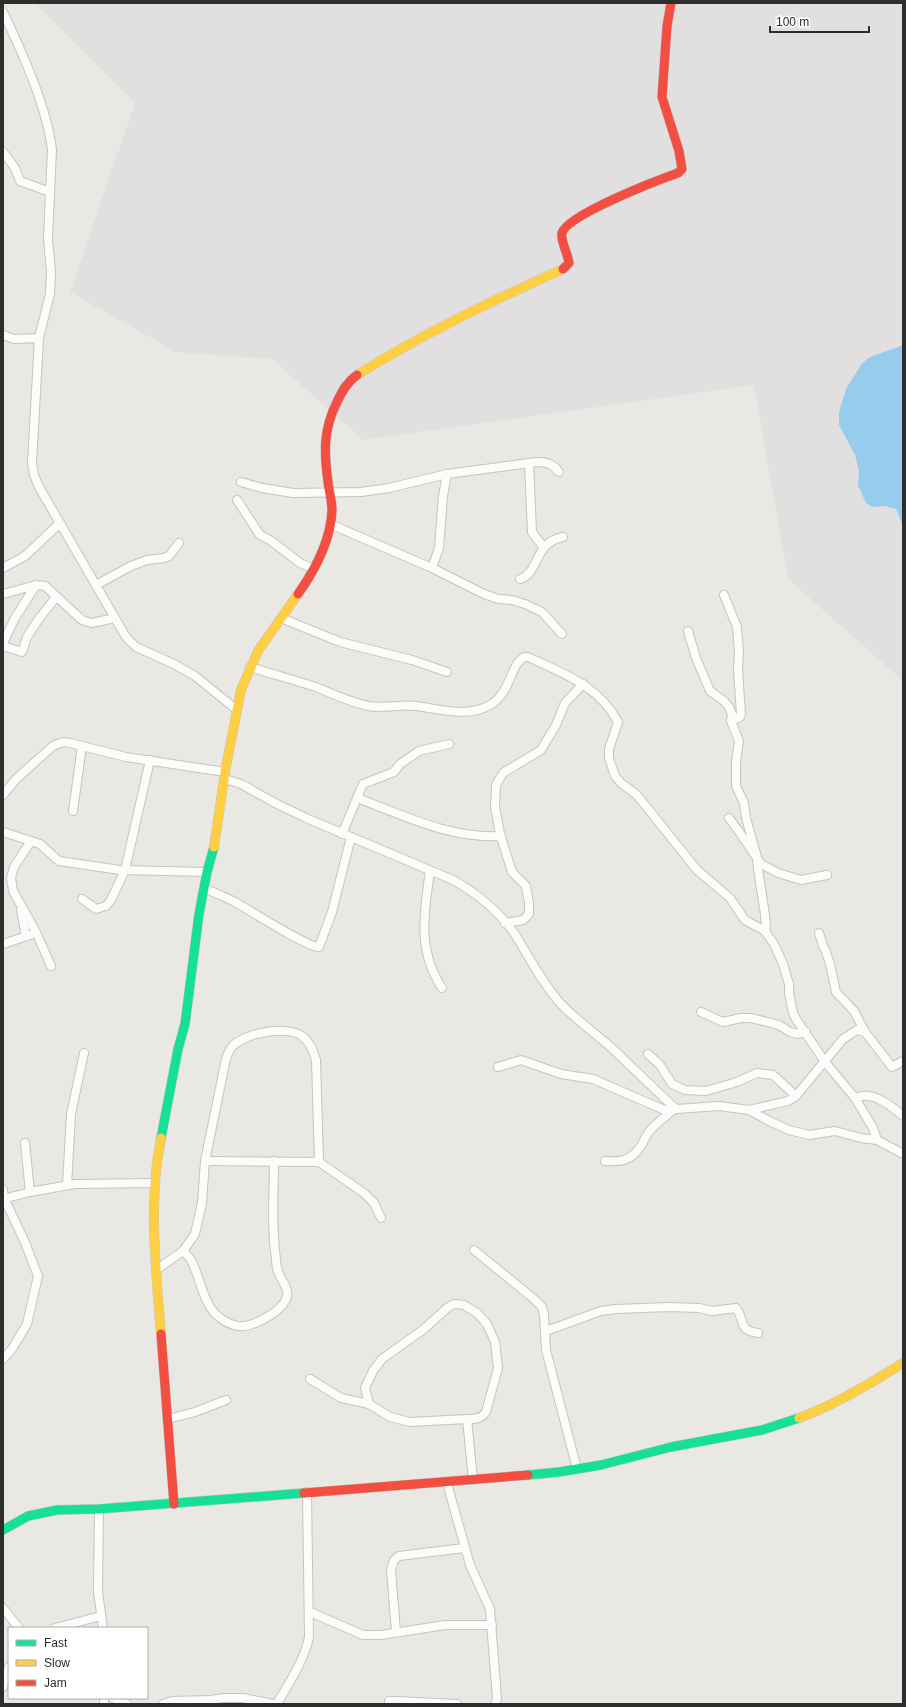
<svg xmlns="http://www.w3.org/2000/svg" width="906" height="1707" viewBox="0 0 906 1707" font-family="Arial,sans-serif">
	<rect width="100%" height="100%" fill="#eae8e2"/>
	<polygon fill="#e2dfe1" points="35,3 903,3 903,681 788,579 754,385 363,440 272,359 176,352 70,292 135,103"/>
	<polygon fill="#96cdec" points="903,345 903,526 896,509 884,506 873,507 866,503 858,485 859,471 855,455 839,425 839,412 846,389 861,365 868,358"/>
	<g fill="none" stroke-linecap="round" stroke-linejoin="round">
		<g stroke="#c4c4c3" stroke-width="10">
			<g id="street">
				<path d="M3,12C22,52 47,107 52,150L48,238L51,273L50,294L39,338L32,463L34,475L39,487L126,637L136,647L174,664L195,676L237,710"/>
				<polyline points="3,152 15,168 20,181 50,192"/>
				<polyline points="3,335 14,339 39,338"/>
				<polyline points="529,463 532,532 544,548"/>
				<path d="M241,482L262,488L293,493L361,492L389,488L447,474L537,462C547,462 553,464 559,472"/>
				<polyline points="237,500 260,535 270,540 300,563 314,569"/>
				<polyline points="330,524 432,568 484,594 498,599 512,600 525,604 542,612 562,634"/>
				<polyline points="3,568 25,556 60,523"/>
				<polyline points="432,568 439,548 443,496 447,474"/>
				<path d="M520,579C539,574 534,542 563,537"/>
				<polyline points="96,585 131,566 147,560 164,558 169,556 179,543"/>
				<polyline points="3,594 36,585 45,586 82,620 92,623 115,618"/>
				<polyline points="724,595 737,627 739,652 738,669 741,714 740,717 731,721"/>
				<polyline points="281,618 340,642 412,660 447,672"/>
				<polyline points="688,631 696,658 710,691 724,701 729,707 732,714 731,721 739,741 736,762 736,786 744,803 746,818 757,857 758,869 765,915 766,927 765,931"/>
				<polyline points="3,643 15,618 36,585"/>
				<polyline points="3,646 22,652 27,637 38,620 56,597"/>
				<path d="M250,667C272,674 294,680 316,687C333,694 350,702 368,706C384,709 400,704 416,706C440,709 468,718 490,705C511,693 510,665 524,657H528C564,674 598,685 618,722L609,749V758L615,776L621,783L637,795L697,870L730,898L745,920L765,931L774,944L783,964L789,984V993L793,1013L796,1019L825,1062L855,1098L873,1128L877,1140"/>
				<path d="M225,779L241,784L275,803L306,818L453,880C478,894 500,912 516,936C530,959 543,984 561,1004C577,1021 597,1034 614,1050C635,1070 655,1090 676,1109L719,1106L749,1110L788,1101L796,1096L843,1039L857,1030L865,1032L892,1067L903,1061"/>
				<polyline points="3,795 16,779 53,746 63,742 70,743 126,757 225,772"/>
				<path d="M357,798C403,815 450,839 501,836"/>
				<polyline points="73,811 82,746"/>
				<polyline points="729,818 740,833 761,864 778,873 801,880 827,875"/>
				<polyline points="3,832 40,844 59,861 120,870 207,872"/>
				<polyline points="342,834 363,784 394,772 400,764 419,751 449,744"/>
				<polyline points="31,841 14,867 11,878 13,891 36,932 51,966"/>
				<path d="M430,871C424,913 417,950 442,988"/>
				<path d="M204,888C215,893 225,897 235,902C251,911 307,947 319,947L332,912L351,837"/>
				<polyline points="82,899 96,909 106,906 111,900 125,870 150,760"/>
				<polyline points="21,910 26,936"/>
				<polyline points="505,923 523,920 529,914 529,903 526,886 512,872 500,834 495,807 496,785 503,773 541,750 556,725 565,703 583,684"/>
				<polyline points="819,933 823,946 825,949 830,964 836,992 854,1011 865,1032"/>
				<polyline points="3,944 30,935"/>
				<polyline points="701,1012 723,1022 741,1018 751,1018 779,1025 790,1032 798,1034 806,1032"/>
				<polyline points="648,1054 660,1065 672,1084 685,1090 706,1091 737,1082 757,1073 773,1075 796,1096"/>
				<polyline points="498,1067 521,1060 561,1074 593,1079 662,1109 672,1111 676,1109"/>
				<path d="M855,1098C872,1090 890,1105 903,1116"/>
				<polyline points="749,1110 771,1122 789,1130 809,1135 835,1131 861,1138 877,1140 903,1154"/>
				<polyline points="25,1143 30,1192"/>
				<polyline points="205,1161 319,1162"/>
				<path d="M605,1161C621,1162 631,1161 641,1146C644,1142 645,1136 649,1132C655,1124 664,1118 672,1111"/>
				<polyline points="67,1185 71,1114 84,1053"/>
				<polyline points="3,1190 4,1198 24,1240 38,1276 27,1324 12,1349 3,1359"/>
				<polyline points="3,1199 30,1192 75,1184 155,1183"/>
				<polyline points="474,1250 534,1299 542,1307 544,1315 546,1350 577,1469"/>
				<path d="M183,1251C186,1254 189,1257 191,1260C200,1276 203,1305 219,1317C224,1321 232,1325 238,1326C252,1328 284,1311 287,1296C289,1288 281,1280 279,1274C277,1269 276,1263 276,1259C271,1227 274,1193 274,1161"/>
				<path d="M156,1270L183,1251L195,1234L202,1203L205,1161L226,1059C227,1056 229,1051 231,1048C242,1033 287,1025 302,1036C310,1042 313,1050 316,1060L319,1162L364,1193L374,1203L381,1218"/>
				<path d="M546,1331L601,1311L616,1309L668,1307L699,1308L712,1311L736,1308C746,1321 737,1330 758,1333"/>
				<polyline points="310,1379 341,1398 369,1404 390,1417 410,1422 467,1419 473,1480"/>
				<path d="M369,1404L365,1388L373,1371L382,1359L424,1329L447,1308L454,1304L464,1305L477,1313L487,1324L495,1342L498,1368L486,1412C481,1419 476,1419 467,1419"/>
				<polyline points="168,1419 195,1412 226,1400"/>
				<polyline points="447,1483 470,1565 490,1609 497,1699 495,1704"/>
				<polyline points="99,1509 98,1592 103,1628"/>
				<polyline points="3,1608 19,1628"/>
				<polyline points="310,1612 363,1635 381,1635 445,1625 492,1625"/>
				<polyline points="55,1628 101,1616"/>
				<polyline points="396,1632 391,1570 394,1560 399,1556 464,1548"/>
				<polyline points="3,1687 9,1667"/>
				<polyline points="104,1698 104,1704"/>
				<polyline points="113,1698 127,1704"/>
				<polyline points="163,1704 172,1701 210,1700 224,1698 243,1698 273,1704"/>
				<path d="M274,1704L278,1702C290,1681 304,1661 309,1637L307,1492"/>
				<polyline points="389,1704 389,1701 396,1701 457,1704"/>
			</g>
		</g>
		<g stroke="#c4c4c3" stroke-width="10">
			<g id="fast">
				<polyline points="161,1138 178,1049 185,1024 199,914 207,872 214,847"/>
				<polyline points="528,1475 559,1472 601,1465 671,1447 762,1430 799,1418"/>
				<polyline points="3,1530 28,1516 57,1510 99,1509 304,1493"/>
			</g>
		</g>
		<g stroke="#c4c4c3" stroke-width="10">
			<g id="slow">
				<path d="M357,375C422,334 492,301 563,269"/>
				<polyline points="214,847 225,772 241,690 258,651 298,594"/>
				<path d="M161,1138C148,1202 156,1269 161,1334"/>
				<path d="M799,1418C835,1405 870,1384 903,1363"/>
			</g>
		</g>
		<g stroke="#c4c4c3" stroke-width="10">
			<g id="jam">
				<path d="M563,269L569,263C568,254 560,240 562,233C567,215 658,180 678,173L682,169L679,151L662,97L667,26L671,3"/>
				<path d="M298,594C315,570 331,540 332,510C332,501 329,491 328,482C324,452 323,430 337,402C342,391 347,382 357,375"/>
				<polyline points="161,1334 174,1504"/>
				<polyline points="304,1493 528,1475"/>
			</g>
		</g>
		<use href="#street" stroke="#fcfcfb" stroke-width="8"/>
		<use href="#fast" stroke="#16e098" stroke-width="9"/>
		<use href="#slow" stroke="#ffcf43" stroke-width="9"/>
		<use href="#jam" stroke="#f24e42" stroke-width="9"/>
	</g>
	<rect width="906" height="1707" fill="none" stroke="#2d2d2d" stroke-width="8"/>
	<rect x="8" y="1627" width="140" height="72" fill="#ffffff" stroke="#ababab"/>
	<rect x="16" y="1640" width="20" height="6" fill="#16e098" stroke="#ababab"/>
	<text x="44" y="1647" font-size="12" fill="#2d2d2d">Fast</text>
	<rect x="16" y="1660" width="20" height="6" fill="#ffcf43" stroke="#ababab"/>
	<text x="44" y="1667" font-size="12" fill="#2d2d2d">Slow</text>
	<rect x="16" y="1680" width="20" height="6" fill="#f24e42" stroke="#ababab"/>
	<text x="44" y="1687" font-size="12" fill="#2d2d2d">Jam</text>
	<path d="M770 26v6h99v-6" fill="none" stroke="#2d2d2d" stroke-width="2"/>
	<text x="776" y="26" font-size="12" fill="#2d2d2d" stroke="#ffffff" stroke-width="3" paint-order="stroke">100 m</text>
</svg>
